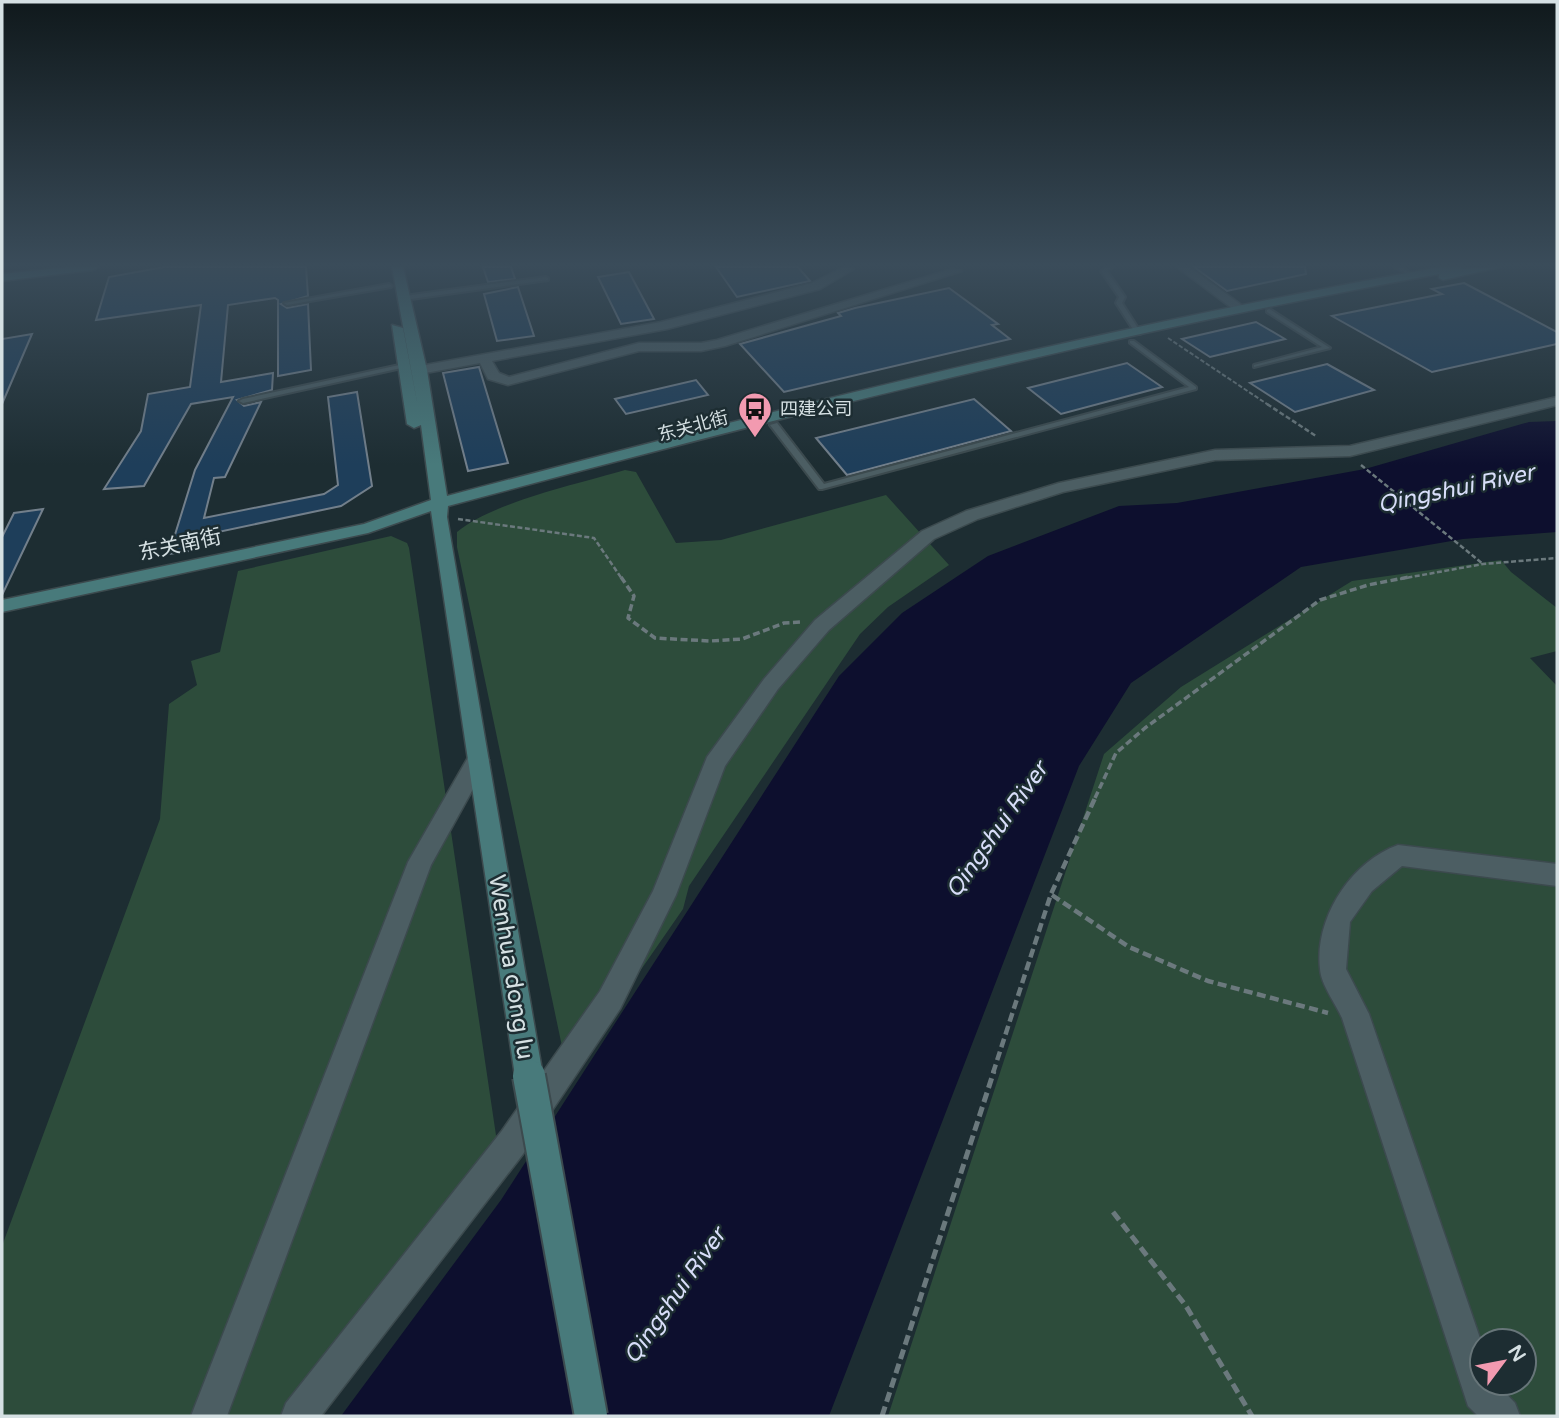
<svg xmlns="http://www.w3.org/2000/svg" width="1559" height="1418" viewBox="0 0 1559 1418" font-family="'Varela Round','Noto Sans SC',sans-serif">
	<rect width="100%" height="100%" fill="#1d2d32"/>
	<g fill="#2d4c3b" fill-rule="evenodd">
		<path d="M625,470L636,472L676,543L721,540L886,495L949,565L888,607L860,634L689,886L683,909L568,1075L457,547V532C493,502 578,484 625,470Z"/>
		<polygon points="391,536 407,543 409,548 501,1169 317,1416 2,1416 2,1246 160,819 169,704 197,685 191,661 220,652 238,571"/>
		<path d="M1501,560L1511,572L1557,608V651L1530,658L1557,686V1416H888L1104,754L1181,687L1352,581ZM1482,1341H1524V1383H1482Z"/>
	</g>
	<polygon fill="#0d0f2e" points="1557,421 1557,532 1463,539 1301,567 1131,683 1079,766 829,1416 341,1416 501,1200 839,676 902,613 988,556 1119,506 1177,503 1365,469 1529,422"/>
	<g fill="#1e3e5a" stroke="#727f8b" stroke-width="2">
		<polygon points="164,267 306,267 308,296 281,304 287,308 308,304 311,370 278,376 278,300 275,298 228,305 221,382 273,373 272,390 237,400 244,406 261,402 225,477 214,478 204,518 324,494 338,485 328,397 357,392 372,486 341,506 199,536 195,550 169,554 195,470 233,397 191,404 144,486 104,489 141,431 148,394 190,387 201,305 96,320 109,277"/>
		<polygon points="483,267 511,267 515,279 488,282"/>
		<polygon points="716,267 798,267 810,281 737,297"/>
		<polygon points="1194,267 1305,267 1306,274 1227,291"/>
		<polygon points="629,272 654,319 621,324 598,277"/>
		<polygon points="1464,283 1557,332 1557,344 1432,372 1332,316 1442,294 1432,289"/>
		<polygon points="518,287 534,336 497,341 484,294"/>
		<polygon points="949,288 998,324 992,325 1010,339 784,392 740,344 841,316 838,313 855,308"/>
		<polygon points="1256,322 1285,339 1210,357 1182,339"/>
		<polygon points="32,334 2,404 2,339"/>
		<polygon points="1127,363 1162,387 1061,414 1028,388"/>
		<polygon points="1327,364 1374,390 1295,412 1250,383"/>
		<polygon points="479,367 508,463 468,471 443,373"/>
		<polygon points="696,380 708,395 626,414 615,399"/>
		<polygon points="974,399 1011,431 847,475 816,438"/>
		<polygon points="43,509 2,595 2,537 14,513"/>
	</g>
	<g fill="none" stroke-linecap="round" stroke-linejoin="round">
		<g stroke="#3c4a4e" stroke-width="4">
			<g id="lane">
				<polygon points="1106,267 1112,267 1107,271 1125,297 1122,303 1141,333 1140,334 1136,334 1116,303 1119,297 1101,271"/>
				<polygon points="1395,267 1401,267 1415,275 1410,276"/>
				<polygon points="546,277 548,278 548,280 404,300 401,298 404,296"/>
				<polygon points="389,284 392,286 391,287 287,305 284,303"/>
				<polygon points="1269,309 1271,310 1330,348 1254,367 1254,365 1322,347 1267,312 1267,310"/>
				<polygon points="1130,341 1134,341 1196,387 1196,389 822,489 819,489 770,425 777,423 824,484 1189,387 1130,343"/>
				<polygon points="404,364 407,366 406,367 243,403 239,401 243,399"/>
			</g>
		</g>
		<g stroke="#3c4a4e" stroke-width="3">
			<g id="street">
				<polygon points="844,267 854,269 820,289 667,329 492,361 499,373 509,377 639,343 701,343 717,340 952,269 962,271 725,346 701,351 639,351 508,385 488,379 480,363 420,374 413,370 420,366 661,322 812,283"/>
				<polygon points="1177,267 1189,267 1247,309 1237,312"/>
				<polygon points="1557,397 1557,405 1350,456 1215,460 1063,492 978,519 934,539 829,630 778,689 725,766 676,895 620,1009 523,1154 321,1416 281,1416 286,1403 501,1132 600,991 653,891 707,757 764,679 815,620 922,531 966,511 1059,483 1215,450 1350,446"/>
				<polygon points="478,751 486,754 489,760 431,865 227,1416 191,1416 408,862 470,754"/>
				<path d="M1398,845L1557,864V886L1402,866L1372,891L1350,922L1346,969L1369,1014L1482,1344V1383H1496L1515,1403L1520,1416H1478L1468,1406L1342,1018C1336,1004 1321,985 1320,969C1314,919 1350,862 1398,845Z"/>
			</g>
		</g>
		<g stroke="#3c4a4e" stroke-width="3">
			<g id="secondary">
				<polygon points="68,267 99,267 93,270 2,281 2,274"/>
				<path d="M392,267H403L427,370L447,496C775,409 1106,327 1440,267H1462L1461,269L1500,267L1443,280L1439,278V274C1105,335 775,418 448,506L447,517L543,1076L539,1086L529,1090L519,1086L515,1076L431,511L368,533L2,612V600L364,524L431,500L421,425L414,428L407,424L392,325L403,328L418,407Z"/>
			</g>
		</g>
		<polyline stroke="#6b797d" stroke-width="2" stroke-dasharray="4.5 2" stroke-linecap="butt" points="1168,338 1270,406"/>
		<g stroke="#6b797d" stroke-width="2.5" stroke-dasharray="5 2.5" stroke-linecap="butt">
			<polyline points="1267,404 1316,436"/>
			<polyline points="1361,465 1483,564"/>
			<polyline points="458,519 594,538 622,579"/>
			<polyline points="1400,579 1483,564 1557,558"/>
		</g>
		<g stroke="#6b797d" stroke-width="3.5" stroke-dasharray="7 3.5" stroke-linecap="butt">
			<polyline points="621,577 634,596 628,618 655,638 710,641 742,639 784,623 801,622"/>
			<polyline points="1095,798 1116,753 1145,728 1320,600 1368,585 1409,577"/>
		</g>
		<g stroke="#6b797d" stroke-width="4.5" stroke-dasharray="9 4.5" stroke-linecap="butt">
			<polyline points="1052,895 1129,947 1208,981 1328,1013"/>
			<polyline points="993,1073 1051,894 1096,796"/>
		</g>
		<g stroke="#6b797d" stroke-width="5" stroke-dasharray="10 5" stroke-linecap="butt">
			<polyline points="1113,1212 1186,1306 1252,1416"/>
			<polyline points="882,1416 994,1071"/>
		</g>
		<use href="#lane" fill="#4c5e63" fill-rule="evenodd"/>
		<use href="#street" fill="#4c5e63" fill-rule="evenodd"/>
		<use href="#secondary" fill="#487a7b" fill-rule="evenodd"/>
		<g stroke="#3c4a4e" stroke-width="36" stroke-linecap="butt">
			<polyline id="secondary-bridge" points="529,1076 591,1416"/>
		</g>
		<use href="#secondary-bridge" stroke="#487a7b" stroke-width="32"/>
	</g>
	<linearGradient id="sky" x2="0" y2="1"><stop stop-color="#10191c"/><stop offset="0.57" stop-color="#3a4c5a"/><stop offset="1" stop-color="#3a4c5a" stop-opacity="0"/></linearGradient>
	<rect width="1559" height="465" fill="url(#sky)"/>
	<defs>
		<g id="bus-pin" transform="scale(1.75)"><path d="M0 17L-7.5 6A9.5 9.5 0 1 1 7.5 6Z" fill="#f29ab0" stroke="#1d2d32"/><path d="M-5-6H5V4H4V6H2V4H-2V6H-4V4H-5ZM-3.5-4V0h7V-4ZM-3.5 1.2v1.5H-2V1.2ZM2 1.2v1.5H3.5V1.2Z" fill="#111"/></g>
	</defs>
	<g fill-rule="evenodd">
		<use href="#bus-pin" x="755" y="409"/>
	</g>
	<g text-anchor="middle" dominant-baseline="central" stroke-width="5" stroke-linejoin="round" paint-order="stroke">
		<g font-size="18" fill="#d5e0e3" stroke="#1d2d32" text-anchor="start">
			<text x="780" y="409">四建公司</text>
		</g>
		<g font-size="18" fill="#d5e0e3" stroke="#1d2d32">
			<text transform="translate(693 426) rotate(-15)">东关北街</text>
		</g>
		<g font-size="21" fill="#d5e0e3" stroke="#1d2d32">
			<text transform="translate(180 545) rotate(-12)">东关南街</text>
		</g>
		<g font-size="23" font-style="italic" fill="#d8def9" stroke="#1d2d32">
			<text transform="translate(1456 489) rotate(-12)">Qingshui River</text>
			<text transform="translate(997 830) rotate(-55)">Qingshui River</text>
			<text transform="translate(675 1296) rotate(-55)">Qingshui River</text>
		</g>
		<g font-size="24" fill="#d5e0e3" stroke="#1d2d32">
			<text transform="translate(511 967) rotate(81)">Wenhua dong lu</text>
		</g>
	</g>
	<rect width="1559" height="1418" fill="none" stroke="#d5e0e3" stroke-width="7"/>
	<g transform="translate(1503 1362) rotate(58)"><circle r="33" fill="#1d2d32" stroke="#677579" stroke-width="2"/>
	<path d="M0-5L12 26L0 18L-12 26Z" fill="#f29ab0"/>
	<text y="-10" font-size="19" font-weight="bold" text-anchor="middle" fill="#d5e0e3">N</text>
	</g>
</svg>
